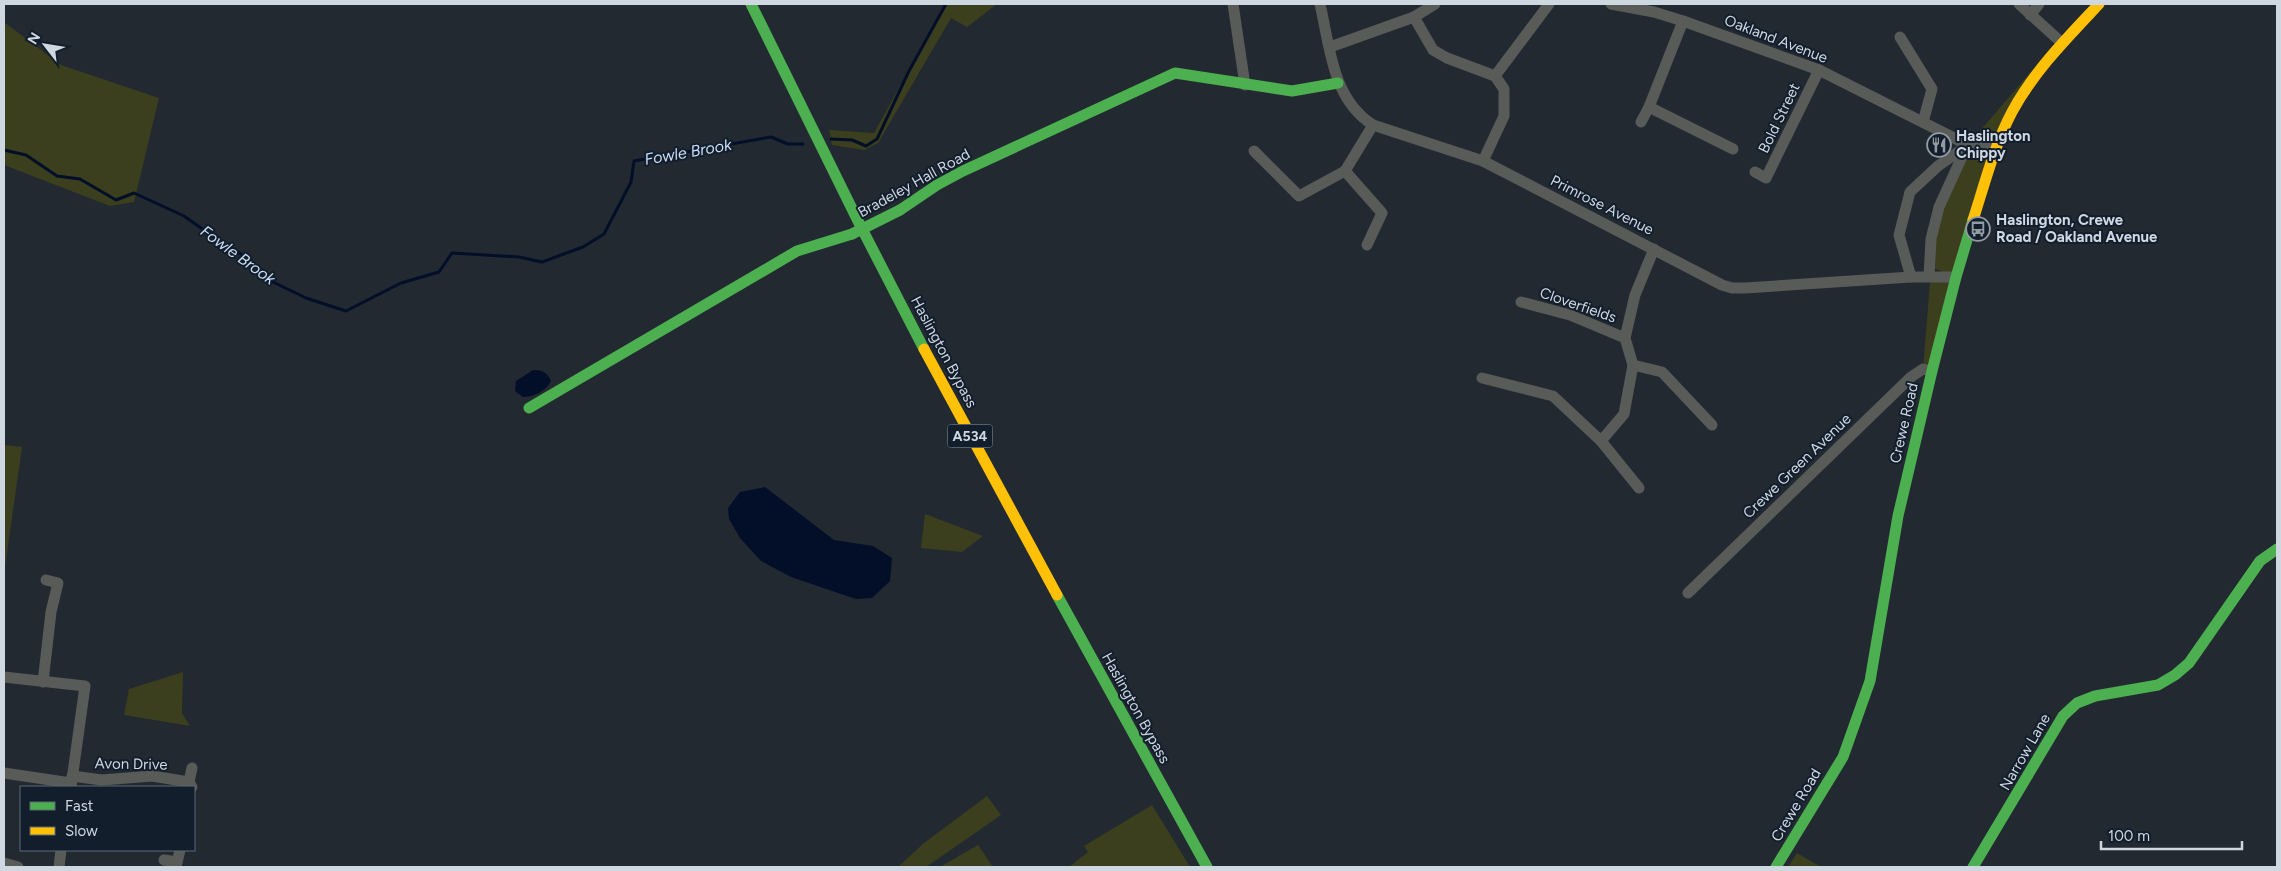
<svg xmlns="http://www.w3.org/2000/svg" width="2281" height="871" viewBox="0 0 2281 871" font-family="Figtree,sans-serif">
	<rect width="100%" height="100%" fill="#222931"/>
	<g fill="#3b3f1d">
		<polygon points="946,4 997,4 967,27 951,18 878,143 864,150 832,145 829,130 874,133"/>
		<polygon points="4,22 61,65 159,98 134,202 110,206 4,165"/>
		<polygon points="2058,40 2012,112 1932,371 1923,369 1930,282 1954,276 1933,268 1931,239 1968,145"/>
		<polygon points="4,445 22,447 4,574"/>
		<polygon points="925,514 983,536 962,552 921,548"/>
		<polygon points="183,672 182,713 190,726 124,715 129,689"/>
		<polygon points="987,796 1001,815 926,867 898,867 924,843"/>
		<polygon points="1152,805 1190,867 1069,867 1088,852 1084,846"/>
		<polygon points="978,845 993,867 940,867"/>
		<polygon points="1797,853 1821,867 1788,867"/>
	</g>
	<g fill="#030f28">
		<path d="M533,370C542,370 547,372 551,381C546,391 534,397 523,397L515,391L516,381Z"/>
		<polygon points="765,487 834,540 873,546 892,558 890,581 872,598 856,599 791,577 761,561 740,538 729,519 728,508 740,492"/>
	</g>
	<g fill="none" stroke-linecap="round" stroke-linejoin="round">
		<g stroke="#030f28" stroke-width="3">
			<polyline points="831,139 852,140 866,146 877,139 909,71 946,4"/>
			<polyline points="4,150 26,155 57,176 80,179 116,200 134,193 184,216 225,245 246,257 271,281 306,298 346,311 401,283 439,272 452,253 519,257 542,262 583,247 604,234 631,182 634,161 771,137 788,144 803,144"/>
		</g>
		<g stroke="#585b58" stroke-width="11">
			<polyline points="1233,4 1245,85"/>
			<path d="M1320,4C1330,47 1332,99 1373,125L1483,161L1722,285L1732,288H1745L1911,277H1956"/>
			<polyline points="1611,4 1654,12 1683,21 1819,70 1968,145 1995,149"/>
			<polyline points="2019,4 2062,43"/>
			<polyline points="2030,15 2039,4"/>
			<polyline points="1414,17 1433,50 1447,58 1495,76 1504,89 1504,116 1483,161"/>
			<polyline points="1900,37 1932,89 1923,122"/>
			<polyline points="1330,47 1414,17 1435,4"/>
			<polyline points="1495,76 1549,4"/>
			<polyline points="1649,107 1733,149"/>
			<polyline points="1641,122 1649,107 1683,21"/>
			<polyline points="1254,151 1299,196 1345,171 1373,125"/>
			<polyline points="1345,171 1382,213 1367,245"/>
			<polyline points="1755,172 1766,178 1819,70"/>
			<polyline points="1929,276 1931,239 1939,207 1966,148"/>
			<polyline points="1911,277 1899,235 1910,192 1938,166 1968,145"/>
			<polyline points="1521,302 1570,315 1625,338"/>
			<polyline points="1633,365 1662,372 1712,425"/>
			<polyline points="1482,378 1553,396 1601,441 1624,414 1633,365 1625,338 1635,295 1654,249"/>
			<polyline points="1601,441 1639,488"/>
			<polyline points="1688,593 1911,377 1923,369 1932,371"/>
			<polyline points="4,677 85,686 71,787"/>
			<polyline points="43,682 51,612 58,583 46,580"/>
			<polyline points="4,773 71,783"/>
			<polyline points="72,776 102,780 152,776 189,782 192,787"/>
			<polyline points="189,782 192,768"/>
			<polyline points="164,860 177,862"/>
			<polyline points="4,863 18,867"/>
			<polyline points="59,867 61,850"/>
			<polyline points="176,867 180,850"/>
		</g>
		<g stroke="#4caf50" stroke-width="11">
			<polyline points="751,4 859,223 924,349"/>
			<polyline points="900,210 937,185 963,171 1175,73 1292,91 1338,83"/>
			<polyline points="529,408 797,251 852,234"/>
			<polyline points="1057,595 1207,867"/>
			<polyline points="1776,867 1843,757 1870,681 1898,516 1932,371 1956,277 1973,220"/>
			<polyline points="1973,867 2063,716 2077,703 2095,696 2158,685 2175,675 2189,663 2260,561 2277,549"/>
		</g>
		<g stroke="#ffc107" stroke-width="11">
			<path d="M1973,220C1985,183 1994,146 2012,112C2034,71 2068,37 2099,4"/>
			<polyline points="924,349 1057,595"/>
		</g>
		<polyline stroke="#4caf50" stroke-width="11" points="852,234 900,210"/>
	</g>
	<defs>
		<g id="restaurant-ring" transform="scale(1.25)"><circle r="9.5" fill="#131e2d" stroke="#929aa3" stroke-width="1.5"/><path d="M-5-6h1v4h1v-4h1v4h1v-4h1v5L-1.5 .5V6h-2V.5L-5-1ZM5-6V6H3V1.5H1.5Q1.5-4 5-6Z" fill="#929aa3"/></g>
		<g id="bus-ring" transform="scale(1.25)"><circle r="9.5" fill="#131e2d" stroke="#929aa3" stroke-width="1.5"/><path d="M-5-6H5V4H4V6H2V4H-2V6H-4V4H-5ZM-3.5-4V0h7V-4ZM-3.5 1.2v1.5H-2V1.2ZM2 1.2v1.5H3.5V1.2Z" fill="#929aa3"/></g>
	</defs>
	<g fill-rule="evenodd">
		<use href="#restaurant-ring" x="1939" y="145"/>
		<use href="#bus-ring" x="1978" y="229"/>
	</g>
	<g text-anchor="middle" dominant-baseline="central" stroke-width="4" stroke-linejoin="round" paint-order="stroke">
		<rect fill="#131e2d" stroke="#97a0ab" stroke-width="1" x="947.5" y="424.5" width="45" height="23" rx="4"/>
		<g font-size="14" font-weight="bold" fill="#cfd7e1">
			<text x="970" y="436">A534</text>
		</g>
		<g font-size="15" fill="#cfd7e1" stroke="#131e2d">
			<text transform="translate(1776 39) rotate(21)">Oakland Avenue</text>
			<text transform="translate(1779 118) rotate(-64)">Bold Street</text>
			<text transform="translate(914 183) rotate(-29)">Bradeley Hall Road</text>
			<text transform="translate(1602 205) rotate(27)">Primrose Avenue</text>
			<text transform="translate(1578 305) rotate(19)">Cloverfields</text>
			<text transform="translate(944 352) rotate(62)">Haslington Bypass</text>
			<text transform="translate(1904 423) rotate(-77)">Crewe Road</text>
			<text transform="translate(1797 466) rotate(-44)">Crewe Green Avenue</text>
			<text transform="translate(1136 708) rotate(61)">Haslington Bypass</text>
			<text transform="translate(2025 752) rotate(-60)">Narrow Lane</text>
			<text transform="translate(131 764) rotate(1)">Avon Drive</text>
			<text transform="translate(1796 805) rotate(-59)">Crewe Road</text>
		</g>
		<g font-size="15" font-weight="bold" fill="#cfd7e1" stroke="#131e2d" text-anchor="start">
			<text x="1956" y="136">Haslington<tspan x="1956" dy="17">Chippy</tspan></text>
			<text x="1996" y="220">Haslington, Crewe<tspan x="1996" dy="17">Road / Oakland Avenue</tspan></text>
		</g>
		<g font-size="16" font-style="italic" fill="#ccdef5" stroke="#131e2d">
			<text transform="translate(688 152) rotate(-10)">Fowle Brook</text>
			<text transform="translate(238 255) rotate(36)">Fowle Brook</text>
		</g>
	</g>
	<rect width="2281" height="871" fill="none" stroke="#cfd7e1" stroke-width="10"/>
	<rect x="20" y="786" width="175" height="65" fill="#131e2d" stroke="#5e6875"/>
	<rect x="30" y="802" width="25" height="8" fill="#4caf50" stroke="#5e6875"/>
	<text x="65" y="811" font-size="15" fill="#cfd7e1">Fast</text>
	<rect x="30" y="827" width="25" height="8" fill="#ffc107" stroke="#5e6875"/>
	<text x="65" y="836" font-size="15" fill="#cfd7e1">Slow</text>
	<g transform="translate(45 45) rotate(301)" stroke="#131e2d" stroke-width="4" paint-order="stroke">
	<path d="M0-4L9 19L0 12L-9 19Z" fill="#cfd7e1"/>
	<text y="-8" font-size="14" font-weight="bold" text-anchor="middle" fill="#cfd7e1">N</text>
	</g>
	<path d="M2101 841v8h141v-8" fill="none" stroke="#cfd7e1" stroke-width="2.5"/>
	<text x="2108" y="841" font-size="15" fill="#cfd7e1" stroke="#131e2d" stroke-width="4" paint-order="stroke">100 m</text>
</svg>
